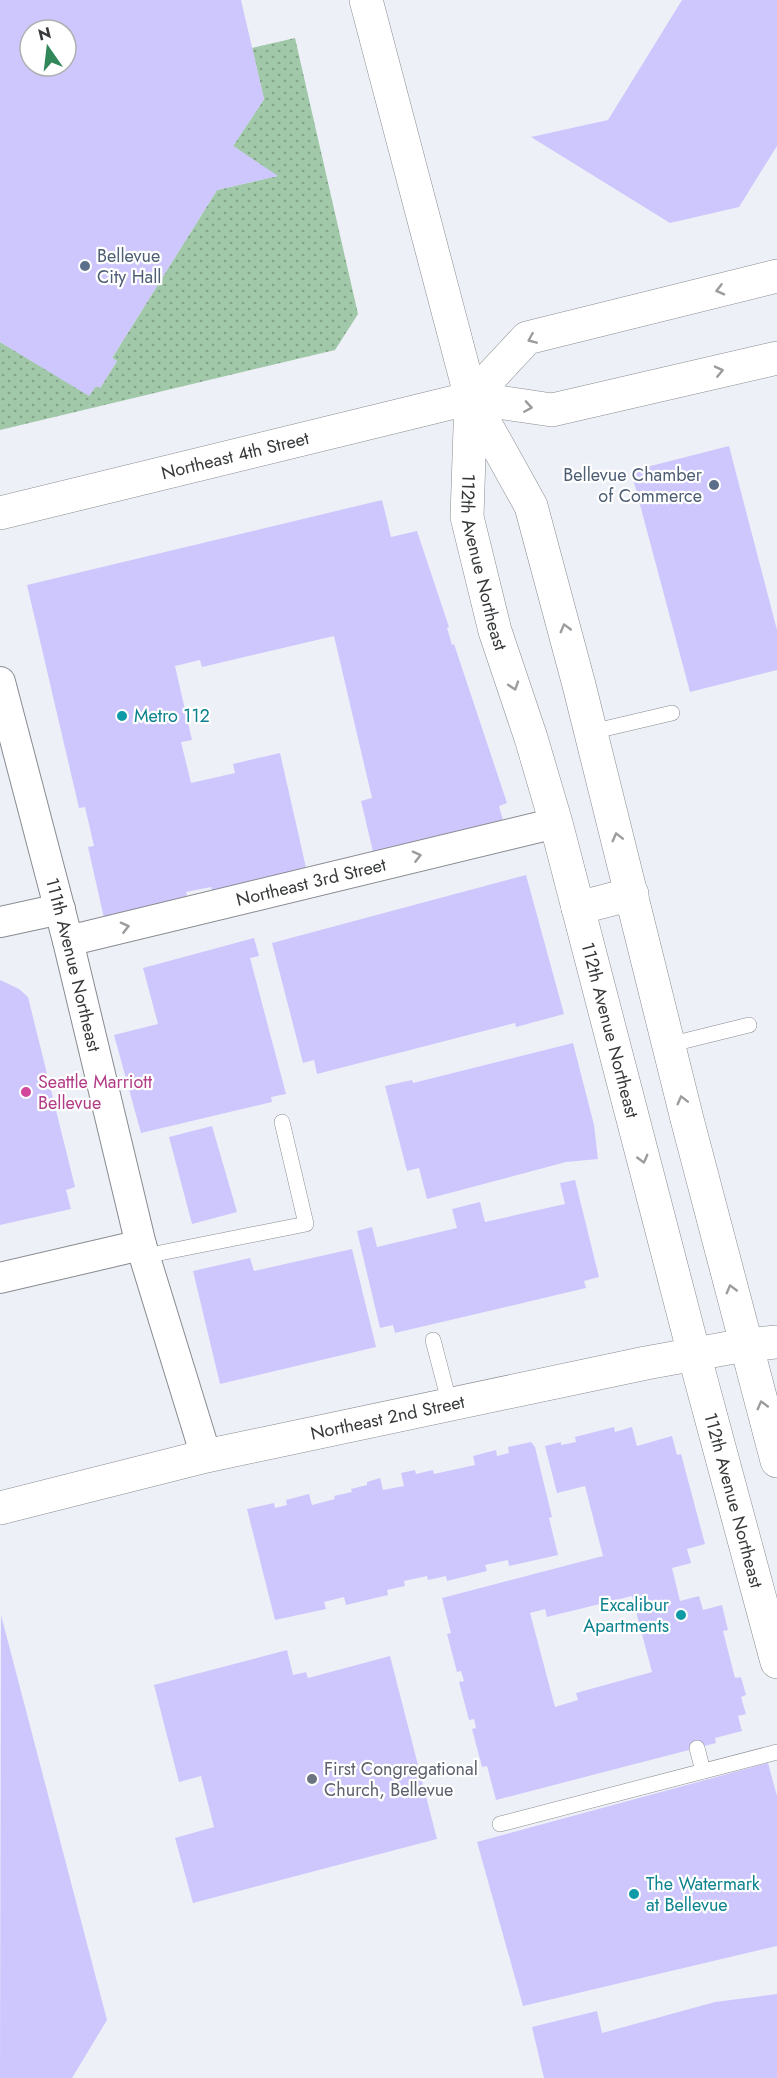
<svg xmlns="http://www.w3.org/2000/svg" width="777" height="2078" viewBox="0 0 777 2078" font-family="Jost,sans-serif">
	<defs>
		<pattern id="park-dots" width="8" height="8" patternUnits="userSpaceOnUse" patternTransform="scale(1.5)"><rect width="8" height="8" fill="#a1c8a9"/><path d="M2 2h.1M6 6h.1" fill="none" stroke="#84a38b" stroke-width="1.8" stroke-linecap="round"/></pattern>
	</defs>
	<rect width="100%" height="100%" fill="#edf0f6"/>
	<polygon fill="url(#park-dots)" points="295,38 358,314 335,350 0,430 0,342 89,395 96,386 100,388 117,361 112,358 217,190 277,176 233,146 264,99 252,48"/>
	<g fill="#cec7fd" fill-rule="evenodd">
		<path d="M0,0H241L264,99L233,146L278,176L217,190L112,358L117,361L100,388L96,386L89,396L0,342ZM30,30H66V66H30Z"/>
		<polygon points="682,0 777,0 777,146 739,207 670,223 531,137 608,120"/>
		<polygon points="729,446 777,630 777,670 690,692 631,471"/>
		<polygon points="382,500 391,537 417,531 449,627 447,628 452,645 454,644 507,803 499,806 503,820 422,846 374,856 361,801 372,798 334,636 202,667 200,660 175,666 192,740 181,742 191,783 235,773 233,764 280,753 307,872 213,894 211,887 186,892 188,899 104,918 88,847 94,846 85,807 79,808 27,585"/>
		<polygon points="526,875 564,1014 516,1027 515,1023 317,1074 314,1060 303,1063 272,943"/>
		<polygon points="254,938 259,956 250,958 286,1094 271,1097 272,1102 141,1133 114,1035 158,1024 143,968"/>
		<polygon points="0,980 19,989 28,997 75,1187 66,1190 71,1209 0,1225"/>
		<polygon points="573,1043 594,1125 598,1159 566,1162 427,1199 419,1168 407,1171 385,1086 412,1080 413,1083"/>
		<polygon points="212,1126 237,1212 192,1224 169,1137"/>
		<polygon points="575,1180 599,1277 584,1281 586,1288 395,1333 393,1325 380,1328 357,1231 372,1227 377,1247 457,1228 452,1209 480,1202 485,1222 565,1204 560,1183"/>
		<polygon points="352,1249 376,1347 220,1384 193,1271 250,1258 254,1271"/>
		<path d="M614,1427L615,1432L632,1427L637,1446L672,1436L677,1455L681,1454L705,1544L687,1549L691,1563L672,1568L680,1601L699,1596L703,1610L722,1605L728,1630L723,1631L735,1678L741,1677L746,1695L741,1697L746,1714L738,1716L742,1731L715,1738L716,1743L496,1800L487,1766L482,1767L472,1729L476,1728L474,1719L469,1720L459,1682L464,1681L461,1671L457,1672L447,1634L451,1633L442,1598L603,1556L585,1486L557,1493L545,1446L561,1442V1445L576,1442L575,1437ZM632,1596L652,1672L576,1693L578,1700L555,1707L530,1613L545,1609L547,1617Z"/>
		<polygon points="531,1442 535,1447 552,1517 549,1518 558,1555 509,1566 508,1560 485,1565 487,1571 447,1581 446,1576 428,1580 427,1576 404,1581 405,1586 387,1590 388,1595 346,1605 344,1597 324,1602 326,1609 275,1620 247,1509 274,1503 275,1508 287,1505 286,1500 309,1494 312,1505 335,1499 334,1496 352,1492 351,1489 367,1485 367,1482 380,1478 383,1490 404,1486 401,1473 415,1470 416,1474 433,1470 434,1474 475,1465 473,1456 496,1450 497,1456 509,1453 508,1447"/>
		<polygon points="1,1615 107,2020 72,2078 0,2078"/>
		<polygon points="287,1650 293,1675 306,1672 308,1678 390,1656 437,1839 193,1903 175,1838 214,1827 201,1776 179,1782 154,1685"/>
		<polygon points="768,1763 777,1796 777,1946 523,2006 477,1842"/>
		<polygon points="777,1994 777,2078 544,2078 532,2027 597,2011 602,2033 715,2002"/>
	</g>
	<g fill="none" stroke-linecap="round" stroke-linejoin="round">
		<g stroke="#888b90" stroke-width="16">
			<g id="service">
				<polyline points="591,732 672,713"/>
				<polyline points="668,1045 749,1025"/>
				<polyline points="145,1256 306,1224 282,1122"/>
				<polyline points="433,1340 450,1405"/>
				<polyline points="697,1748 703,1771"/>
				<polyline points="500,1824 777,1752"/>
			</g>
		</g>
		<g stroke="#888b90" stroke-width="32">
			<g id="minor">
				<path id="s1" d="M0,682L68,941L141,1245L206,1456"/>
				<polyline points="0,922 60,909"/>
				<path id="s2" d="M68,941L556,823"/>
				<polyline points="0,1278 141,1245"/>
			</g>
		</g>
		<g stroke="#888b90" stroke-width="34">
			<g id="tertiary">
				<path id="s3" d="M0,1508L206,1456L646,1363L745,1345L777,1342"/>
			</g>
		</g>
		<g stroke="#888b90" stroke-width="34">
			<g id="secondary">
				<polyline points="366,0 471,398 531,506 579,685 687,1119 777,1461"/>
				<path id="s4" d="M471,398L467,517L495,631L531,738L556,823L694,1354L777,1662"/>
				<polyline points="471,398 527,338 777,276"/>
				<path id="s5" d="M0,513L471,398L552,410L777,358"/>
				<polyline points="578,908 632,894"/>
			</g>
		</g>
		<use href="#service" stroke="#fff" stroke-width="15"/>
		<use href="#minor" stroke="#fff" stroke-width="30"/>
		<use href="#tertiary" stroke="#fff" stroke-width="33"/>
		<use href="#secondary" stroke="#fff" stroke-width="33"/>
	</g>
	<defs><path id="oneway-chevron" d="M-2-3.5L2.5 0L-2 3.5" fill="none" stroke-width="1.6" stroke-linecap="round" stroke-linejoin="round" transform="scale(1.5)"/></defs>
	<g stroke="#9b9c9d">
		<use href="#oneway-chevron" transform="translate(720 290) rotate(166)"/>
		<use href="#oneway-chevron" transform="translate(532 339) rotate(157)"/>
		<use href="#oneway-chevron" transform="translate(719 371) rotate(-13)"/>
		<use href="#oneway-chevron" transform="translate(528 407) rotate(9)"/>
		<use href="#oneway-chevron" transform="translate(565 628) rotate(-105)"/>
		<use href="#oneway-chevron" transform="translate(514 686) rotate(72)"/>
		<use href="#oneway-chevron" transform="translate(617 837) rotate(-104)"/>
		<use href="#oneway-chevron" transform="translate(417 856) rotate(-14)"/>
		<use href="#oneway-chevron" transform="translate(125 927) rotate(-14)"/>
		<use href="#oneway-chevron" transform="translate(682 1100) rotate(-104)"/>
		<use href="#oneway-chevron" transform="translate(643 1159) rotate(75)"/>
		<use href="#oneway-chevron" transform="translate(731 1289) rotate(-105)"/>
		<use href="#oneway-chevron" transform="translate(762 1405) rotate(-105)"/>
	</g>
	<g fill="#5c6f8a" stroke="#fff" stroke-width="2">
		<circle cx="85" cy="266" r="6"/>
		<circle cx="714" cy="485" r="6"/>
	</g>
	<g fill="#0f9aa8" stroke="#fff" stroke-width="2">
		<circle cx="122" cy="716" r="6"/>
		<circle cx="681" cy="1615" r="6"/>
		<circle cx="634" cy="1894" r="6"/>
	</g>
	<circle fill="#d1479c" stroke="#fff" stroke-width="2" cx="26" cy="1092" r="6"/>
	<circle fill="#6b7280" stroke="#fff" stroke-width="2" cx="312" cy="1779" r="6"/>
	<g text-anchor="middle" dominant-baseline="central" stroke-width="4.5" stroke-linejoin="round" paint-order="stroke">
		<g font-size="18" fill="#4e5e75" stroke="#fff" text-anchor="start">
			<text x="97" y="256">Bellevue<tspan x="97" dy="21">City Hall</tspan></text>
			<text x="702" y="475" text-anchor="end">Bellevue Chamber<tspan x="702" dy="21">of Commerce</tspan></text>
		</g>
		<g font-size="18" fill="#37393b" stroke="#fff">
			<text stroke="none"><textPath href="#s5" startOffset="242">Northeast 4th Street</textPath></text>
			<text stroke="none"><textPath href="#s4" startOffset="166">112th Avenue Northeast</textPath></text>
			<text stroke="none"><textPath href="#s2" startOffset="250">Northeast 3rd Street</textPath></text>
			<text stroke="none"><textPath href="#s1" startOffset="292">111th Avenue Northeast</textPath></text>
			<text stroke="none"><textPath href="#s4" startOffset="652">112th Avenue Northeast</textPath></text>
			<text stroke="none"><textPath href="#s3" startOffset="398">Northeast 2nd Street</textPath></text>
			<text stroke="none"><textPath href="#s4" startOffset="1138">112th Avenue Northeast</textPath></text>
		</g>
		<g font-size="18" fill="#0d838f" stroke="#fff" text-anchor="start">
			<text x="134" y="716">Metro 112</text>
			<text x="669" y="1605" text-anchor="end">Excalibur<tspan x="669" dy="21">Apartments</tspan></text>
			<text x="646" y="1884">The Watermark<tspan x="646" dy="21">at Bellevue</tspan></text>
		</g>
		<g font-size="18" fill="#b23c85" stroke="#fff" text-anchor="start">
			<text x="38" y="1082">Seattle Marriott<tspan x="38" dy="21">Bellevue</tspan></text>
		</g>
		<g font-size="18" fill="#5b616d" stroke="#fff" text-anchor="start">
			<text x="324" y="1769">First Congregational<tspan x="324" dy="21">Church, Bellevue</tspan></text>
		</g>
	</g>
	<g transform="translate(48 48) rotate(346)"><circle r="28" fill="#ffffff" stroke="#afb0b1" stroke-width="1.5"/>
	<path d="M0-4.5L10 22L0 15L-10 22Z" fill="#32875a"/>
	<text y="-9" font-size="16" font-weight="bold" text-anchor="middle" fill="#37393b">N</text>
	</g>
</svg>
